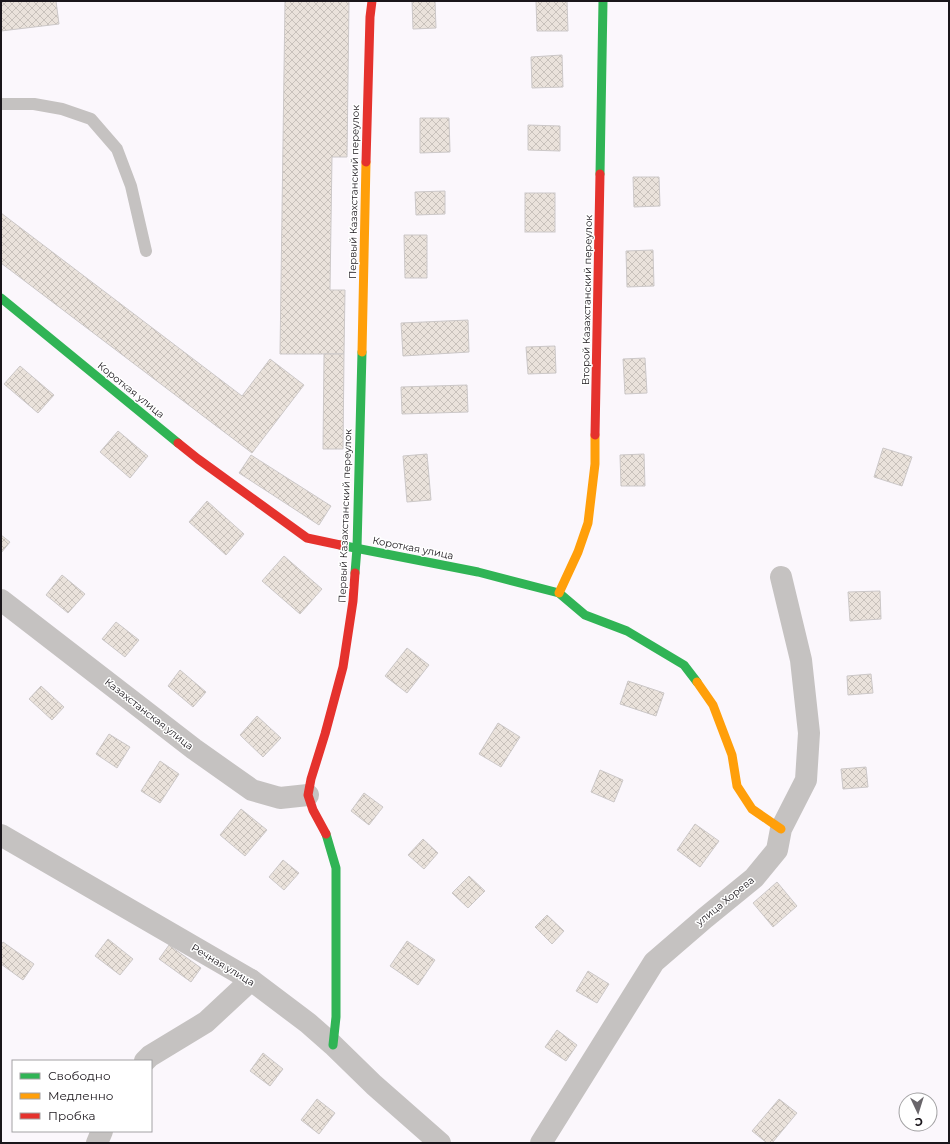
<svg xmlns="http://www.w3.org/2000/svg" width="950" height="1144" viewBox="0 0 950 1144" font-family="Montserrat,sans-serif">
	<defs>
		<pattern id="building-cross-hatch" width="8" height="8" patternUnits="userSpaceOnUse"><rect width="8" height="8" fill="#eae2db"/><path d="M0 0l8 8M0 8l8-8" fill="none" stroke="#c8c1bb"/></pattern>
	</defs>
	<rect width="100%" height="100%" fill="#fbf7fc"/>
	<g fill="url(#building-cross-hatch)" stroke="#ccc8c8">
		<polygon points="1,1 56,1 59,24 1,31"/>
		<polygon points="285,1 349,1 347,157 332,157 330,290 345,290 344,354 280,354"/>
		<polygon points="412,1 435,1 436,28 413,29"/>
		<polygon points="536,1 567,1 568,31 537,31"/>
		<polygon points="562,55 563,87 532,88 531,57"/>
		<polygon points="420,118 449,118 450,152 420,153"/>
		<polygon points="528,125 560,126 560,151 528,150"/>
		<polygon points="633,177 659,177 660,206 634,207"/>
		<polygon points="445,191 445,214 416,215 415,192"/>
		<rect x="525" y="193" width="30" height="39"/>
		<polygon points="1,213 242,396 270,359 304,385 252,453 1,263"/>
		<polygon points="404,235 427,235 427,278 405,278"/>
		<polygon points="653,250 654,286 627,287 626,251"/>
		<polygon points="468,320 469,352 403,356 401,323"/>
		<polygon points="555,346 556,373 528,374 526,347"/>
		<polygon points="324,354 344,354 343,449 323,449"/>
		<polygon points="645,358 647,393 625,394 623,359"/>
		<polygon points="20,366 54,395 38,413 4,384"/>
		<polygon points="467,385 468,412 402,414 401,387"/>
		<polygon points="118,431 148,456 130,478 100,452"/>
		<polygon points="883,448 912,457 902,486 874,477"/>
		<polygon points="427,454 431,500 407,502 403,456"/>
		<polygon points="644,454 645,486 621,486 620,455"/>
		<polygon points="251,455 331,506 319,525 239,473"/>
		<polygon points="207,501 244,534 226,555 189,522"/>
		<polygon points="1,535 10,542 1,553"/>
		<polygon points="284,556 322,589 300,614 262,581"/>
		<polygon points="62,575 85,594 68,613 46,595"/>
		<polygon points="880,591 881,619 850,621 848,592"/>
		<polygon points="116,622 139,640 125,657 102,639"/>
		<polygon points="407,648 429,665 407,693 385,676"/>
		<polygon points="180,670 206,692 193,707 168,686"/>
		<polygon points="871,674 873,693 848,695 847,676"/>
		<polygon points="628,681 664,693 656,716 620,704"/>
		<polygon points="41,686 64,707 52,720 29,699"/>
		<polygon points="257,716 281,738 263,757 240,735"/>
		<polygon points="498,723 520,737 501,767 479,754"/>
		<polygon points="109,734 130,747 117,768 96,754"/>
		<polygon points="160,761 179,774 160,803 141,791"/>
		<polygon points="866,767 868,787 843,789 841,769"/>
		<polygon points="600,770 623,780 614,802 591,792"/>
		<polygon points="364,793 383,807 369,825 351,811"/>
		<polygon points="241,809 267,830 245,856 220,835"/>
		<polygon points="695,824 719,841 700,867 677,850"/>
		<polygon points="423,839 438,853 424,869 408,855"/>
		<polygon points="283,860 299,873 284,890 269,877"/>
		<polygon points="469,876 485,891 468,908 452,893"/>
		<polygon points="777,882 797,906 773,927 753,903"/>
		<polygon points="547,915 564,931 552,944 535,927"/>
		<polygon points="108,939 133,959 120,975 95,956"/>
		<polygon points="407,941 435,960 418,985 390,966"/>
		<polygon points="3,942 34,964 23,980 1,964 1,945"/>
		<polygon points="169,945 201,968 191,982 159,959"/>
		<polygon points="588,971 609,984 597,1003 576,991"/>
		<polygon points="557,1030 577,1045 566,1061 545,1047"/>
		<polygon points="263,1053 283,1069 270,1086 250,1071"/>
		<polygon points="317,1099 335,1113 319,1134 301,1120"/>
		<polygon points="779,1099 797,1113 772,1143 767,1143 752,1131"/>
	</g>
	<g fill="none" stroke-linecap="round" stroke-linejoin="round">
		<polyline stroke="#c5c2c1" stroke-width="12" points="1,104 34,104 62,109 91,119 117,149 131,186 146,251"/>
		<g stroke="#c5c2c1" stroke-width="22">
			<polyline points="1,600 194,749 252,790 280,798 308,795"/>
			<polyline points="1,835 251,980 308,1023 333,1045 374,1085 440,1143"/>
			<polyline points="145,1061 150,1056 206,1022 251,980"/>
			<polyline points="97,1143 102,1131"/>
			<polyline points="541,1143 654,962 705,918 754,878 777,850 781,829 806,780 809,733 801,660 781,577"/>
		</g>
		<g stroke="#30b455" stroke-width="9">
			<polyline points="600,174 603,1"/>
			<polyline points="1,298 178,443"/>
			<polyline points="340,545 478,572 559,593 585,615 627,631 684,665 697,682"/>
			<polyline points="355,573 357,548 362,352"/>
			<polyline points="326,834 336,868 336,1017 333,1045"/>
		</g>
		<g stroke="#ff9f0a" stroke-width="9">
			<polyline points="362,352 366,162"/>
			<polyline points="559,593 578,552 588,523 595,464 595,435"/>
			<polyline points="697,682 713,705 732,755 737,786 752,809 781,829"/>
		</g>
		<g stroke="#e5322d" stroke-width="9">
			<polyline points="366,162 370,17 372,1"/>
			<polyline points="595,435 600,174"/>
			<polyline points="178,443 198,459 307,538 340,545"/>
			<polyline points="326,834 313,810 308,795 311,779 325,734 343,667 353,601 355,573"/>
		</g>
	</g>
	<g text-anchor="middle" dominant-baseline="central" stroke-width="3" stroke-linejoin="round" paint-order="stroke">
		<g font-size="10" fill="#1a161b" stroke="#fff">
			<text transform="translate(354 192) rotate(-89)">Первый Казахстанский переулок</text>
			<text transform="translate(587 300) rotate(-89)">Второй Казахстанский переулок</text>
			<text transform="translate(131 390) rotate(39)">Короткая улица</text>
			<text transform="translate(345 516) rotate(-88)">Первый Казахстанский переулок</text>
			<text transform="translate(413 548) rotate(11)">Короткая улица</text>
			<text transform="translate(149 714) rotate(38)">Казахстанская улица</text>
			<text transform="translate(725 901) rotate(-39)">улица Хорева</text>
			<text transform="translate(223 965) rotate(31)">Речная улица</text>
		</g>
	</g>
	<rect width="950" height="1144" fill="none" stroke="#1a161b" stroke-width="4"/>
	<rect x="12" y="1060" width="140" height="72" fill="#ffffff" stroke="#a3a2a4"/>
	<rect x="20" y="1073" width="20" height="6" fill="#30b455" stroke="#a3a2a4"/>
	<text x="48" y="1080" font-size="12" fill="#1a161b">Свободно</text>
	<rect x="20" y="1093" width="20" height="6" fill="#ff9f0a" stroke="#a3a2a4"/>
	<text x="48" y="1100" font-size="12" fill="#1a161b">Медленно</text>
	<rect x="20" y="1113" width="20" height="6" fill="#e5322d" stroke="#a3a2a4"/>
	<text x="48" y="1120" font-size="12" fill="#1a161b">Пробка</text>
	<g transform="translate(918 1112) rotate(176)"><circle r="19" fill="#ffffff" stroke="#a3a2a4"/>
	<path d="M0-3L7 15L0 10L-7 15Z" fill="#69656a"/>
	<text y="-6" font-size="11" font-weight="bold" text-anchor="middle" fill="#1a161b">С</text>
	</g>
</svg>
